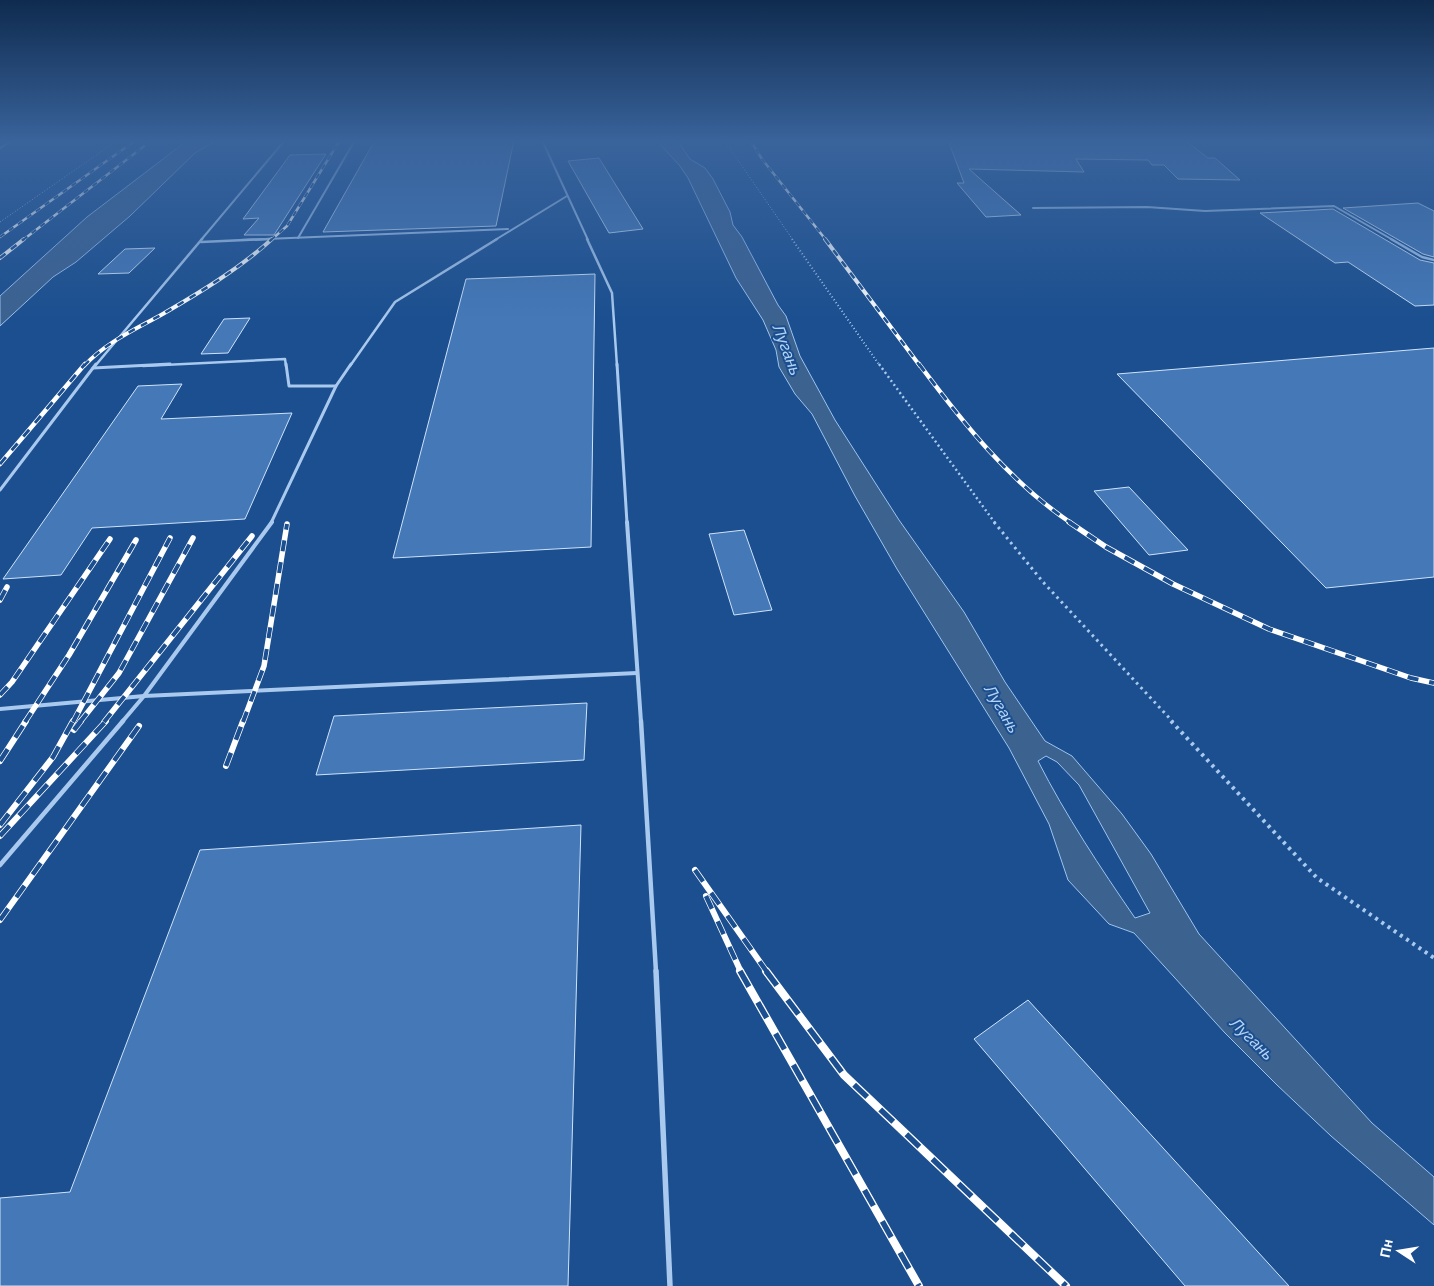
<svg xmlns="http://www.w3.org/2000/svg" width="1434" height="1286" viewBox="0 0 1434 1286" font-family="Helvetica,sans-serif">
	<rect width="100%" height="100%" fill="#1b4f8f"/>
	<g fill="#3c6290" stroke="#9cc4f0" fill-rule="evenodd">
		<polygon points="188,140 217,140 195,153 130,216 76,262 53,277 0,326 0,296 87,217"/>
		<path d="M656,140H677L690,159L705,168L713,179L730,212L733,225L742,237L778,305L786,316L800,356L835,420L899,520L964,612L1005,682L1045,741L1072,756L1122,814L1151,854L1199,934L1372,1123L1434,1177V1225L1331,1136L1277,1085L1225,1033L1134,933L1109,924L1068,880L1049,824L1009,748L897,569L855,496L812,414L795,394L779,367L776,350L763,320L736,278L688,178L680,166ZM1046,756L1057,762L1079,785L1150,913L1135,918C1100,867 1066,816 1038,761Z"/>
	</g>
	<g fill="#4478b7" stroke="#cfe3fa">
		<polygon points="375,140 514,140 496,226 323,232"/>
		<polygon points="948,140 1185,140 1208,158 1215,158 1240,180 1178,179 1164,165 1152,165 1148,160 1076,159 1084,172 969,169 1021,215 986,217 957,183 964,183"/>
		<polygon points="326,154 274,235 244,235 259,218 243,219 290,155"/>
		<polygon points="599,158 643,229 609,233 568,161"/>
		<polygon points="1418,203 1434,211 1434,257 1423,254 1343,208"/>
		<polygon points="1333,209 1420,260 1434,263 1434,305 1415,306 1348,262 1335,263 1260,213"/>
		<polygon points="155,248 129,273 98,274 125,249"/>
		<polygon points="595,274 591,547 393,558 466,279"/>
		<polygon points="250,318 228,353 201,354 224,319"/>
		<polygon points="1434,348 1434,577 1326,588 1117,374"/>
		<polygon points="182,384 161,419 292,413 245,519 92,528 61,575 3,579 138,386"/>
		<polygon points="1129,487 1188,550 1149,555 1094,491"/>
		<polygon points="744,530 772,610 734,615 709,534"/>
		<polygon points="587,703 584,760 316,775 334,716"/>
		<polygon points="581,825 568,1286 0,1286 0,1198 70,1192 200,850"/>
		<polygon points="1028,1000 1289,1286 1185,1286 974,1039"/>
	</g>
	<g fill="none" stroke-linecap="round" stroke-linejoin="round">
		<g stroke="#a9c9ee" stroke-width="1" stroke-dasharray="1 2" stroke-linecap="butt">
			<polyline points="724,140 793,240"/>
			<polyline points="0,222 118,140"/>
		</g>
		<polyline stroke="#a9c9ee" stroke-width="2" stroke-dasharray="1 2.5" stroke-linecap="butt" points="792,239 880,366"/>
		<polyline stroke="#a9c9ee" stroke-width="2.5" stroke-dasharray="2 3" stroke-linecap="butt" points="879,364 995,523"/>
		<polyline stroke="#a9c9ee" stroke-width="3" stroke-dasharray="2.5 4" stroke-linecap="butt" points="994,522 1043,582 1173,722"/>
		<polyline stroke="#a9c9ee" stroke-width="4" stroke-dasharray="3 4.5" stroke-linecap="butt" points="1171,721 1317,878 1434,958"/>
		<g stroke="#a9c9ee" stroke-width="2">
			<polyline points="542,140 588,240"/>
			<polyline points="1033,208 1147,207 1205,211 1334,206 1393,240"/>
			<polyline points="298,238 355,140"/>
			<polyline points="201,240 285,140"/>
			<polyline points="240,240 508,229"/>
			<polyline points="495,240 567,196"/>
		</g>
		<g stroke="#a9c9ee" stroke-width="2.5">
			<polyline points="587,239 612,293 617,366"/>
			<polyline points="1391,239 1422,257 1434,260"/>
			<polyline points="201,242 270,239"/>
			<polyline points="95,366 202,239"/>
			<polyline points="143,366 285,359 286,366"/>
			<polyline points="350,366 395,302 497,239"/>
		</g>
		<g stroke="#a9c9ee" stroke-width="3">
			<polyline points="286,364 289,386 336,386"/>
			<polyline points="617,364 627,523"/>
			<polyline points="93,368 170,364"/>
			<polyline points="0,490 96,364"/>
			<polyline points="271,523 336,386 351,364"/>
		</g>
		<g stroke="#a9c9ee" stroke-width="4">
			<polyline points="627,522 641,722"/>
			<polyline points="0,709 144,696 637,673"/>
			<polyline points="122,722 144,696 272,522"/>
		</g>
		<g stroke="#a9c9ee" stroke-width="4.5">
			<polyline points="641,721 656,972"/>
			<polyline points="0,865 123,721"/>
		</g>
		<polyline stroke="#a9c9ee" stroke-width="5.5" points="656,971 670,1286"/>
		<polyline stroke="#a9c9ee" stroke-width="2.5" points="0,148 13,140"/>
		<g stroke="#fff" stroke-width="2.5">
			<g id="rail-far5">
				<polyline points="750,140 762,159 826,240"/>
				<polyline points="0,237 136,140"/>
				<polyline points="23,240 152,140"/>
				<polyline points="271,240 287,226 340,140"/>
			</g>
		</g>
		<g stroke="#fff" stroke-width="4">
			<g id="rail-far4">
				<polyline points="825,239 920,366"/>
				<polyline points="0,258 24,239"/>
				<path d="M84,366C105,343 134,330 161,315C199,293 239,269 272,239"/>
			</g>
		</g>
		<g stroke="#fff" stroke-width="4.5">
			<g id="rail-far3">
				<path d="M919,364C964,424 1009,481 1071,523"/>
				<polyline points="0,464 85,364"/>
			</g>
		</g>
		<g stroke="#fff" stroke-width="5.5">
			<g id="rail-far2">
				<polyline points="1069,522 1106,547 1173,584 1269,629 1411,678 1434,683"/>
				<polyline points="0,600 7,587"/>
				<polyline points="0,695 12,682 110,539"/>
				<polyline points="25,722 69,655 136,540"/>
				<polyline points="73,722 170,538"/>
				<polyline points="80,722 119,673 193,538"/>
				<polyline points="104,722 252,536"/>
				<polyline points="243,722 264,666 287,524"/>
			</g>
		</g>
		<g stroke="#fff" stroke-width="6">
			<g id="rail-far1">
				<polyline points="74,730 81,721"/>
				<polyline points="0,761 26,721"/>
				<polyline points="226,766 243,721"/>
				<polyline points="0,825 53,757 73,721"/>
				<polyline points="0,836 106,721"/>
				<polyline points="695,870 767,972"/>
				<polyline points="706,896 741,972"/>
				<polyline points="0,920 139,726"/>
			</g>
		</g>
		<g stroke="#fff" stroke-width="8">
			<g id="rail">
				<polyline points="740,971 919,1286"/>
				<polyline points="766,971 844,1075 1066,1286"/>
			</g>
		</g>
		<use href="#rail-far5" stroke="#1b4f8f" stroke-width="2" stroke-dasharray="5.5" stroke-linecap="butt"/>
		<use href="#rail-far4" stroke="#1b4f8f" stroke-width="2.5" stroke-dasharray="7" stroke-linecap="butt"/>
		<use href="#rail-far3" stroke="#1b4f8f" stroke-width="3" stroke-dasharray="9" stroke-linecap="butt"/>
		<use href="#rail-far2" stroke="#1b4f8f" stroke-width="4" stroke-dasharray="11" stroke-linecap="butt"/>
		<use href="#rail-far1" stroke="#1b4f8f" stroke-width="4.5" stroke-dasharray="14" stroke-linecap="butt"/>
		<use href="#rail" stroke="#1b4f8f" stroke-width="5.5" stroke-dasharray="18" stroke-linecap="butt"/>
	</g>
	<linearGradient id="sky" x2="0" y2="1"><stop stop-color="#0f2b4f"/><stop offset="0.44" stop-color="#39639b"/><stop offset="1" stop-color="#39639b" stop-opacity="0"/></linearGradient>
	<rect width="1434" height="320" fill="url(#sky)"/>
	<g text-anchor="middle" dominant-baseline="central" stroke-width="4" stroke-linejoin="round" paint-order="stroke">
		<g font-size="16" font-style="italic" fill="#b5d3f5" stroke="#1b4f8f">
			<text transform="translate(787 350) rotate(69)">Лугань</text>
			<text transform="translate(1002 709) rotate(60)">Лугань</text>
			<text transform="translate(1252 1039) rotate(44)">Лугань</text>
		</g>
	</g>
	<g transform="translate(1399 1251) rotate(282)" stroke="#1b4f8f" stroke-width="4" paint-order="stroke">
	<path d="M0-4L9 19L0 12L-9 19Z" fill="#ffffff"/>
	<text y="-8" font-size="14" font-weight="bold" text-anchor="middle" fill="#ffffff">Пн</text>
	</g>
</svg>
